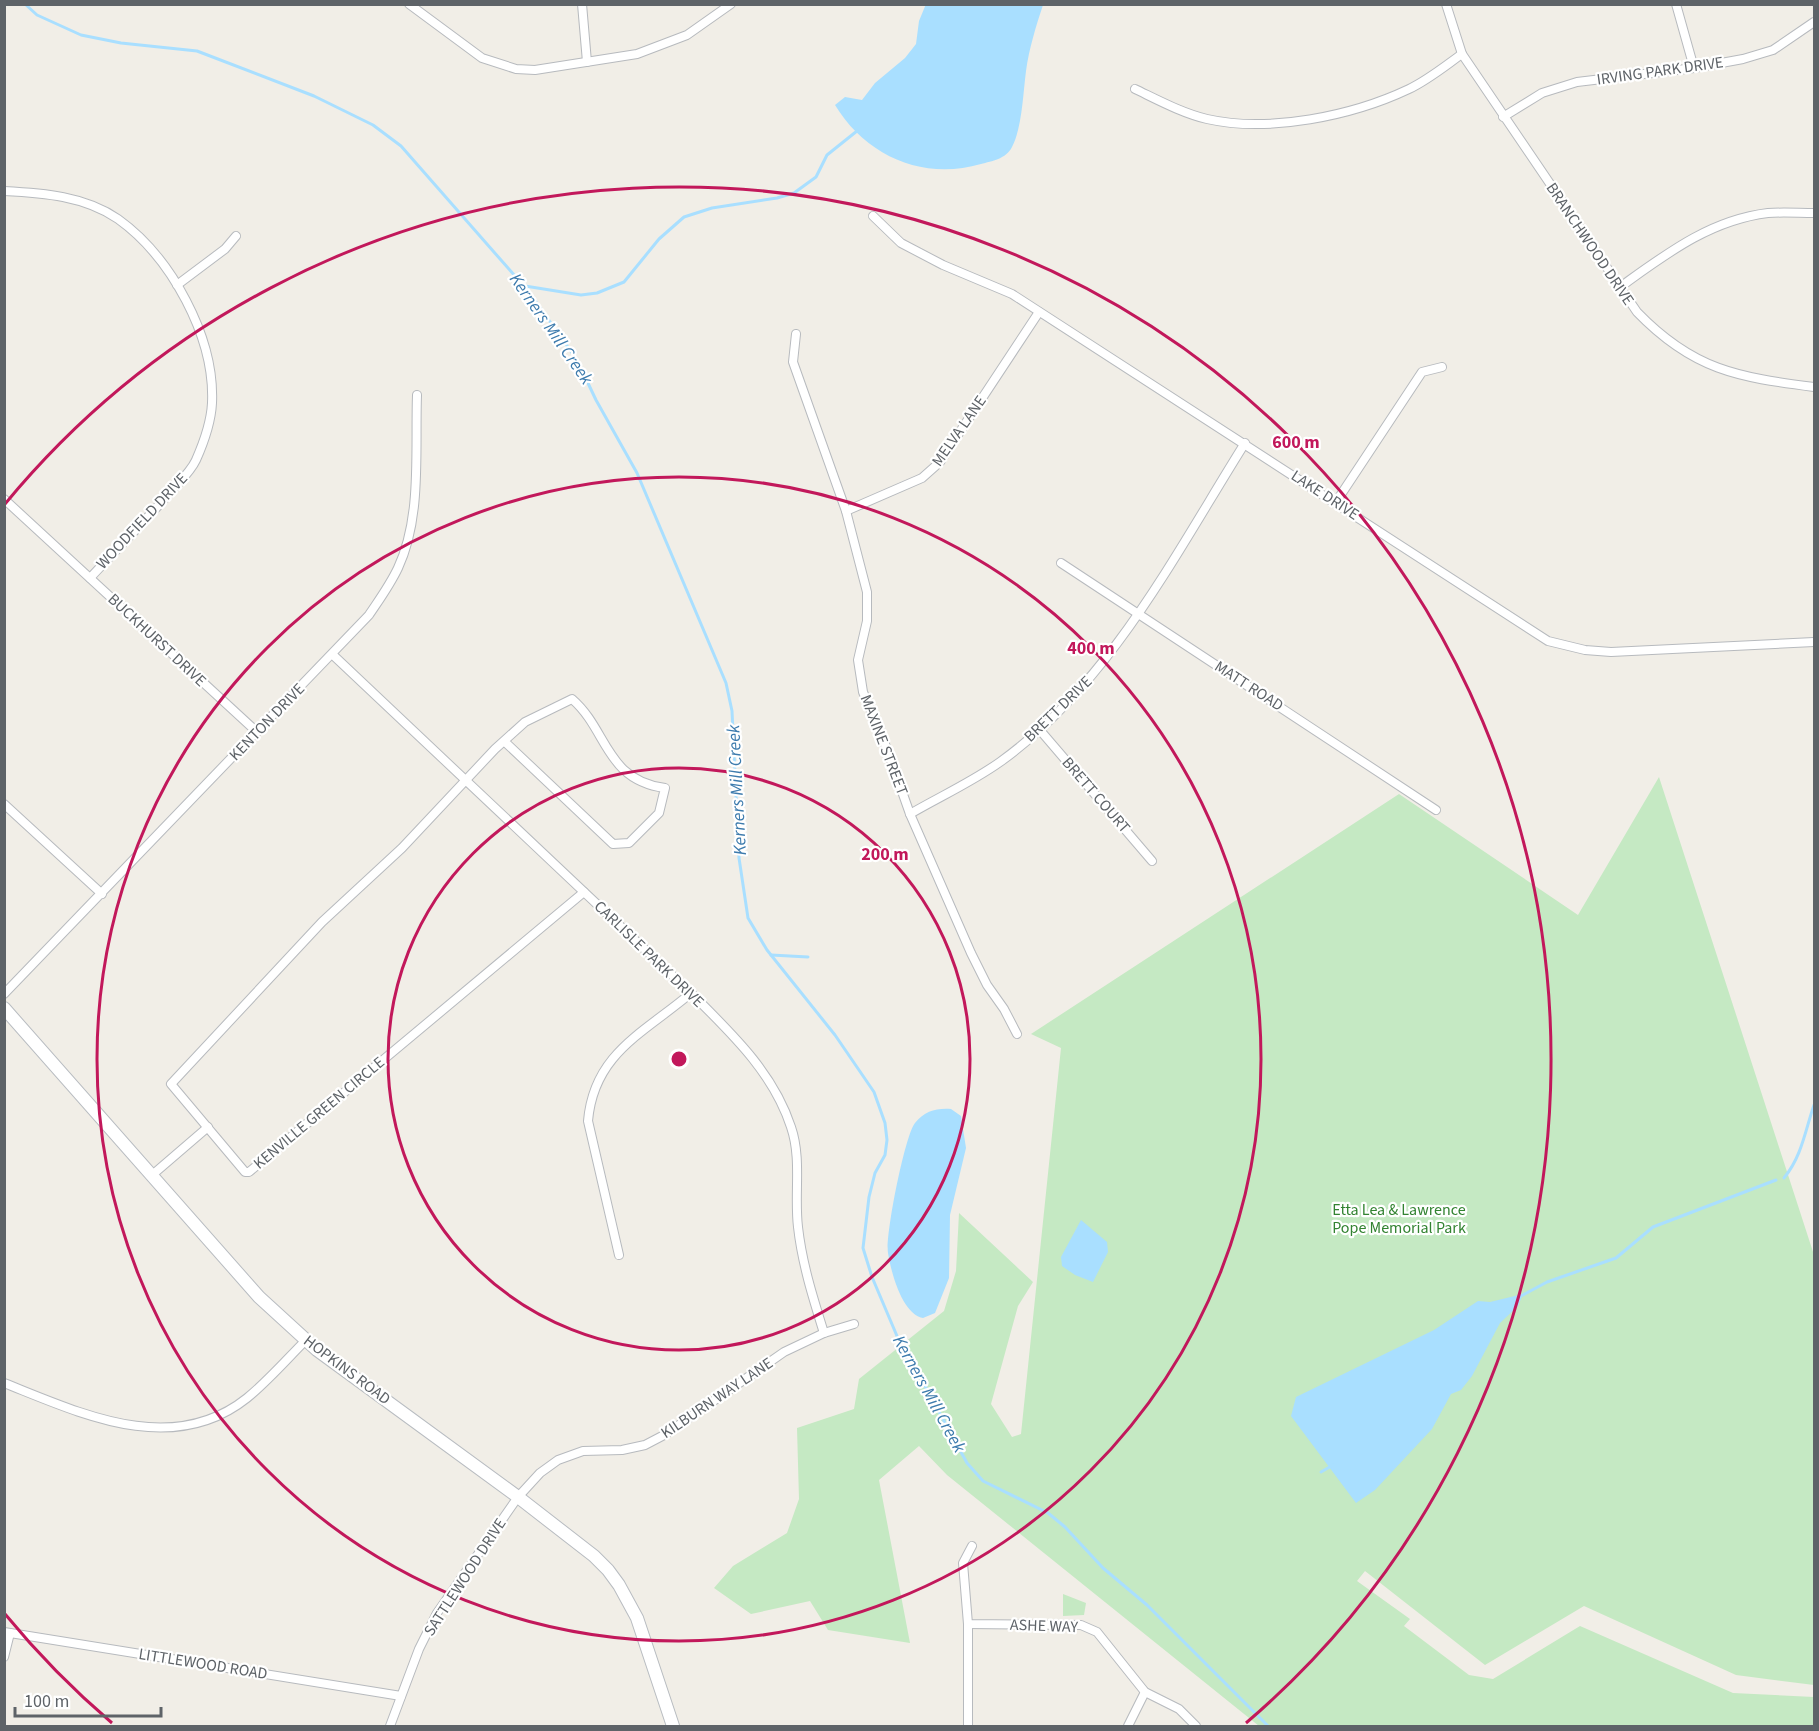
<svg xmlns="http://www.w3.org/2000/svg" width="1819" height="1731" viewBox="0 0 1819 1731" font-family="'Source Sans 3',sans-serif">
	<rect width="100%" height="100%" fill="#f1eee7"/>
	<g fill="#c5e9c3">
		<polygon points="1659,777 1814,1255 1814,1685 1736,1675 1584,1606 1485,1665 1365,1571 1357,1581 1410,1619 1404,1626 1469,1675 1493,1679 1580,1626 1733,1693 1814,1697 1814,1726 1259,1726 947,1475 919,1446 879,1480 910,1643 828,1630 810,1601 751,1614 714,1588 733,1566 787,1533 799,1499 797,1428 854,1409 859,1379 944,1311 956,1271 959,1213 1033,1282 1018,1306 991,1404 1012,1437 1021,1434 1061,1048 1031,1034 1399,794 1578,915"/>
		<polygon points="1063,1594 1086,1603 1084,1615 1063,1616"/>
	</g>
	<g fill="#a9dfff">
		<path d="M926,4L1043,5C1036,26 1029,49 1026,71C1023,94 1022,128 1012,147C1006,159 992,161 981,164C923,181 866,156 835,105L845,97L862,100L875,83L905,58L916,44L919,21Z"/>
		<path d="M951,1109L961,1116L966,1148L950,1215L949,1278L935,1313L923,1318C902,1314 891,1272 888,1253C885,1236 905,1135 915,1123C925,1111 936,1108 951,1109Z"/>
		<polygon points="1081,1220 1107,1242 1108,1252 1093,1282 1075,1275 1062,1266 1061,1257"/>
		<polygon points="1523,1294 1518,1306 1500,1323 1472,1376 1461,1390 1451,1394 1432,1429 1375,1490 1356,1503 1291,1416 1296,1397 1434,1330 1478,1301 1490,1302"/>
	</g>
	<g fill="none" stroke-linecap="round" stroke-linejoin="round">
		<g stroke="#a9dfff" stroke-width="3">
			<polyline points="25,4 37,15 81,35 121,43 197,51 314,96 373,125 401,146 529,292 577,360 596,400 637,473 726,683 732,711 739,858 748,918 767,950 835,1035 874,1092 885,1123 887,1140 885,1155 875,1173 869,1197 863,1248 872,1277 908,1362 920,1377 967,1463 983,1481 1048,1513 1065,1527 1103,1568 1147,1605 1268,1726"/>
			<polyline points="525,286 581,295 597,293 624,282 659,239 684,217 712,208 777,198 794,193 816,177 827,155 857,131"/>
			<polyline points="771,955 808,957"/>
			<path d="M1784,1178C1802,1156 1805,1131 1814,1105"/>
			<polyline points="1521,1296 1547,1282 1616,1258 1653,1227 1776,1180"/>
			<polyline points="1321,1472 1333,1465"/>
		</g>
		<g stroke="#b7babe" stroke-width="10">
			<g id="street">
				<polyline points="409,4 482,58 516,69 535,70 637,54 687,35 731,4"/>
				<polyline points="582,4 587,62"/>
				<path d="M1446,4L1462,54L1637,312C1693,370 1737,377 1814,387"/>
				<polyline points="1676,4 1694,68"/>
				<path d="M1135,89C1158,100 1182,113 1207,119C1269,133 1352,116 1409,89C1428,80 1445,66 1462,54"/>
				<polyline points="1503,117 1542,93 1577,82 1694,68 1743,59 1773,50 1814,22"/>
				<path d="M4,191C43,193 85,196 118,219C171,257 215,337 212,403C211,423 204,442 196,460C190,473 177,484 168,495C143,523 116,550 90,578"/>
				<polyline points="873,216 901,243 943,265 1012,294 1548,641 1585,650 1611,652 1814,642"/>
				<polyline points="177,285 225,249 236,236"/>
				<path d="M1620,287C1666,254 1710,220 1768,213C1783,212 1799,213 1814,213"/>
				<polyline points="796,334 793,362 846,511 867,592 867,621 858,660 863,692 887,749 910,814 971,953 987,985 1004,1009 1017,1034"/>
				<polyline points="4,499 257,732"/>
				<polyline points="1336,502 1422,372 1442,367"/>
				<polyline points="846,511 922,478 940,462 1039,312"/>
				<polyline points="1061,563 1436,810"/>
				<path d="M333,655L691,993C731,1033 773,1072 791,1127C802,1159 794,1194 798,1227C802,1263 813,1298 824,1333"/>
				<polyline points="1039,729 1152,861"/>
				<path d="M504,741L613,844L629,843L659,813L665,788C605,780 608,730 572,699L525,722L495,749L402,848L322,922L171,1084L245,1172H249L584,892"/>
				<polyline points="4,804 102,894"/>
				<path d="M910,814C939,797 972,782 1000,762C1111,682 1174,556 1245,443"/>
				<path d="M4,994L369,615C379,600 390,585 398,568C422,517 415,451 417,395"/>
				<polyline points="151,1176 208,1127"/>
				<path d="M619,1255L588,1121C594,1053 644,1033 691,993"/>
				<path d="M4,1383C80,1413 172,1458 247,1398C268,1381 287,1359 306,1340"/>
				<polyline points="972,1546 963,1563 968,1624 1081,1625 1097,1632 1145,1692 1179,1709 1196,1726"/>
				<polyline points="4,1632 401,1696"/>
				<polyline points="4,1657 10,1633"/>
				<polyline points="390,1726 419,1649 437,1613 518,1497 540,1473 558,1460 583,1451 622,1450 645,1445 666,1434 784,1352 824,1333 854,1324"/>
				<polyline points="968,1726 968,1624"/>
				<polyline points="1128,1726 1145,1692"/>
			</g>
		</g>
		<g stroke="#b8bcc1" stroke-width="14">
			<polyline id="secondary" points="4,1008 259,1297 317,1350 518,1497 594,1556 608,1570 619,1585 637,1618 673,1726"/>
		</g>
		<use href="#street" stroke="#fff" stroke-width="8"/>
		<use href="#secondary" stroke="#fff" stroke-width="12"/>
	</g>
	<g fill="none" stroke="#c2185b" stroke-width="3">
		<circle cx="679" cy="1059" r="291"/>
		<circle cx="679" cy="1059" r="582"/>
		<path d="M112 1723A873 873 0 0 1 5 1614M5 504A873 873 0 1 1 1246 1723"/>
	</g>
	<g text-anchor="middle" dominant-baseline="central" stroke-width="4.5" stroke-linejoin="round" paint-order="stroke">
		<g font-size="16" fill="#5e6368" stroke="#fff">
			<text transform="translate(1660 71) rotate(-8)">IRVING PARK DRIVE</text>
			<text transform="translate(1590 244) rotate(56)">BRANCHWOOD DRIVE</text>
			<text transform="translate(959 431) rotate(-55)">MELVA LANE</text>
			<text transform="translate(1325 495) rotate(33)">LAKE DRIVE</text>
			<text transform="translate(142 521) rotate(-47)">WOODFIELD DRIVE</text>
			<text transform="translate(157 640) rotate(43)">BUCKHURST DRIVE</text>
			<text transform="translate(1249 686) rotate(33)">MATT ROAD</text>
			<text transform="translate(1058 709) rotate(-44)">BRETT DRIVE</text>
			<text transform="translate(267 722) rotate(-46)">KENTON DRIVE</text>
			<text transform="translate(884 745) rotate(69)">MAXINE STREET</text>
			<text transform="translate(1096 795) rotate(49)">BRETT COURT</text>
			<text transform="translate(649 954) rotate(44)">CARLISLE PARK DRIVE</text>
			<text transform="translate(319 1113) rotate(-40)">KENVILLE GREEN CIRCLE</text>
			<text transform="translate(347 1370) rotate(37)">HOPKINS ROAD</text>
			<text transform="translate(717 1398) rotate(-34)">KILBURN WAY LANE</text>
			<text transform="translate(465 1577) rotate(-57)">SATTLEWOOD DRIVE</text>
			<text transform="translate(1044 1626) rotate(2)">ASHE WAY</text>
			<text transform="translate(203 1664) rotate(9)">LITTLEWOOD ROAD</text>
		</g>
		<g font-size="16" fill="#328331" stroke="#fff">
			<text x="1399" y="1210">Etta Lea &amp; Lawrence<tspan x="1399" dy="18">Pope Memorial Park</tspan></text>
		</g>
		<g font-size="18" font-style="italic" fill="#3d7bad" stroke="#fff">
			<text transform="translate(551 329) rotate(55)">Kerners Mill Creek</text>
			<text transform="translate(737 790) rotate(-93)">Kerners Mill Creek</text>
			<text transform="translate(929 1394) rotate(61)">Kerners Mill Creek</text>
		</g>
	</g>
	<circle cx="679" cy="1059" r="9" fill="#c2185b" stroke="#fff" stroke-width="3"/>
	<g font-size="18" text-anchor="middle" font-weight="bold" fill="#c2185b" stroke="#fff" stroke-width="4.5" stroke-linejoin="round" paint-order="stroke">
		<text x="1296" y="448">600 m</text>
		<text x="1091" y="654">400 m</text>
		<text x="885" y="860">200 m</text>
	</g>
	<rect width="1819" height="1731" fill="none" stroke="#5e6368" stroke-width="12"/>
	<path d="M15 1707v9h146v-9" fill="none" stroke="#5e6368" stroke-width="3"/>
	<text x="24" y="1707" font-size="18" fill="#5e6368" stroke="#ffffff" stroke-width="4.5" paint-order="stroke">100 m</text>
</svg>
